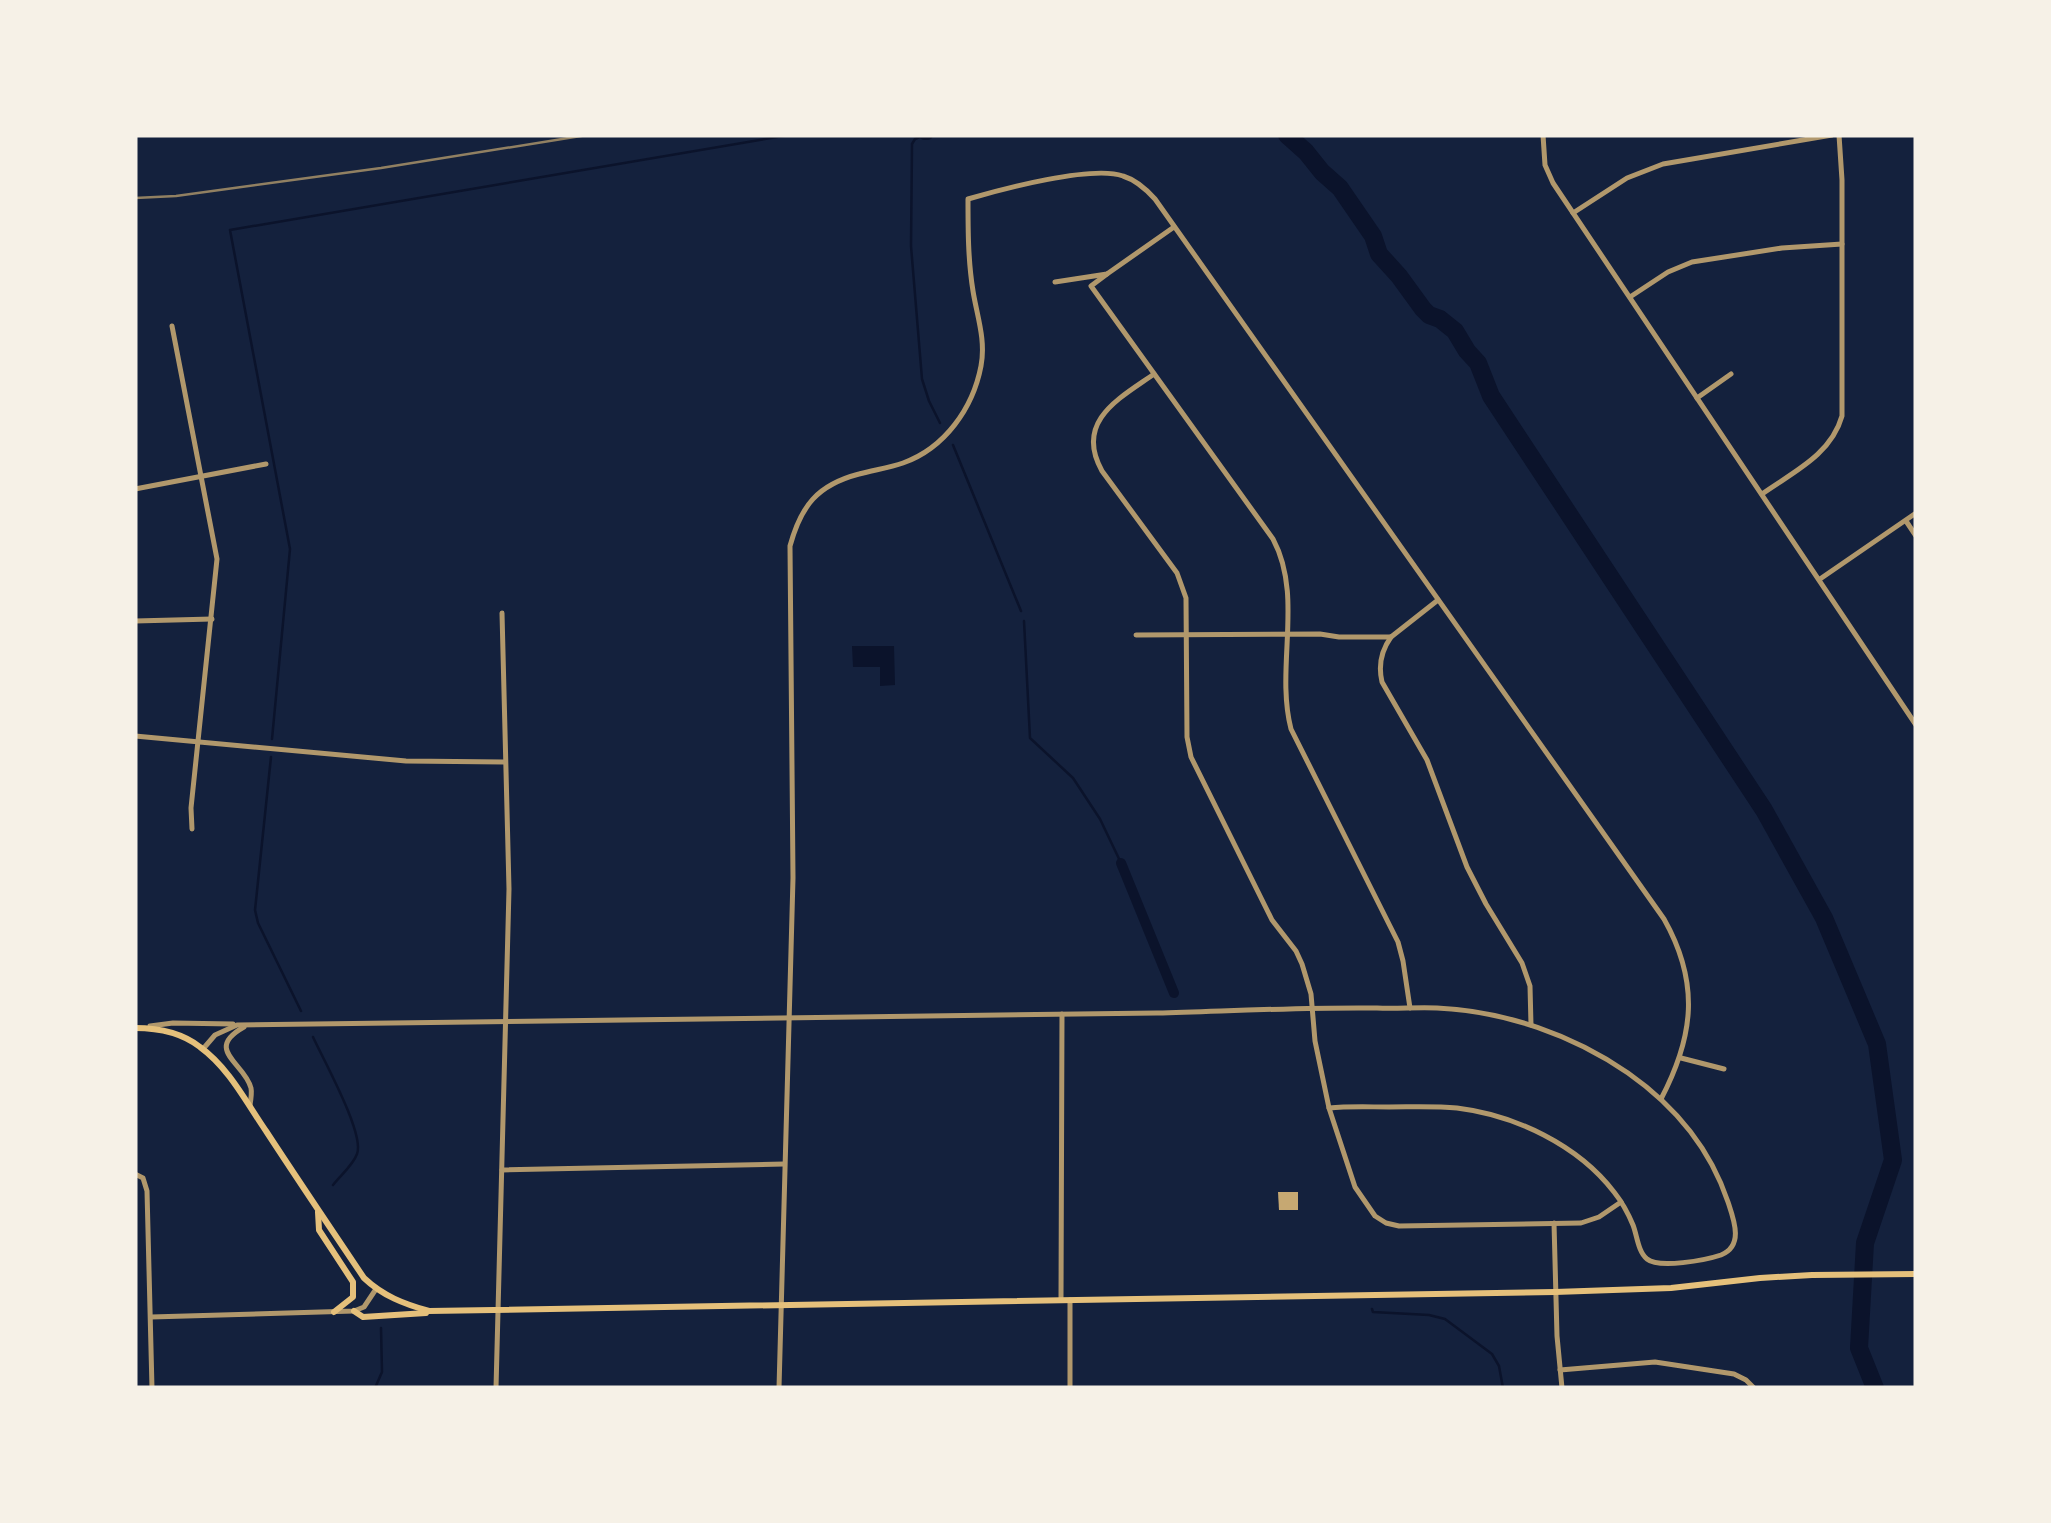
<svg xmlns="http://www.w3.org/2000/svg" width="2051" height="1523" viewBox="0 0 2051 1523" font-family="'PT Serif',serif">
	<rect width="100%" height="100%" fill="#14213d"/>
	<polygon fill="#0b132b" points="852,646 894,646 895,685 880,686 880,667 853,667"/>
	<g fill="none" stroke-linecap="round" stroke-linejoin="round">
		<g stroke="#0b132b" stroke-width="2.5">
			<polyline points="924,135 915,139 912,144 911,246 922,379 929,401 940,423"/>
			<polyline points="953,445 1021,611"/>
			<polyline points="1024,621 1030,738 1073,778 1100,819 1121,863"/>
			<polyline points="272,739 290,549 230,230 789,135"/>
			<polyline points="271,757 255,910 258,923 301,1011"/>
			<path d="M313,1037C323,1059 365,1134 357,1154C353,1165 341,1175 333,1185"/>
			<polyline points="1372,1309 1373,1312 1429,1315 1445,1319 1492,1354 1499,1366 1503,1388"/>
			<polyline points="375,1388 382,1372 381,1328"/>
		</g>
		<g stroke="#0b132b" stroke-width="10">
			<polyline points="924,135 928,135"/>
			<polyline points="1121,863 1174,993"/>
		</g>
		<polyline stroke="#0b132b" stroke-width="18" points="1287,135 1306,152 1322,172 1340,188 1373,236 1379,254 1399,276 1423,309 1429,315 1440,319 1455,331 1467,351 1478,363 1491,396 1764,810 1824,918 1877,1044 1893,1160 1865,1243 1859,1348 1875,1388"/>
	</g>
	<polygon fill="#c6a872" points="1278,1192 1298,1192 1298,1210 1279,1210"/>
	<g fill="none" stroke-linecap="round" stroke-linejoin="round">
		<g stroke="#b1986c" stroke-width="5">
			<polyline points="1543,135 1545,165 1553,183 1916,725"/>
			<polyline points="1573,213 1627,178 1663,164 1832,135"/>
			<path d="M1107,274L1091,286L1273,539C1304,597 1275,667 1291,729L1398,942L1403,961L1410,1008"/>
			<polyline points="1055,282 1107,274 1174,227"/>
			<polyline points="1630,297 1668,272 1692,262 1782,248 1842,244"/>
			<polyline points="172,326 217,559 191,808 192,829"/>
			<path d="M1154,374C1120,398 1074,421 1102,471L1177,573L1186,598L1187,737L1191,757L1272,920L1296,951L1302,964L1311,994L1315,1041L1329,1108L1355,1187L1375,1216L1386,1223L1399,1226L1581,1223L1599,1217L1621,1202"/>
			<polyline points="1697,398 1731,374"/>
			<polyline points="135,489 266,464"/>
			<path d="M1762,494C1793,472 1831,455 1842,416V180L1839,135"/>
			<polyline points="1906,521 1916,536"/>
			<polyline points="1820,579 1916,513"/>
			<polyline points="135,621 212,619"/>
			<polyline points="1136,635 1320,634 1339,637 1391,637 1438,600"/>
			<path d="M1391,637C1381,651 1378,665 1382,682L1427,760L1467,867L1486,904L1522,963L1530,986L1531,1025"/>
			<polyline points="135,736 406,761 504,762"/>
			<polyline points="150,1026 173,1023 233,1024"/>
			<path d="M244,1027C203,1050 245,1063 251,1088C252,1093 251,1099 250,1105"/>
			<path d="M203,1049L215,1035L237,1025L1157,1013C1231,1011 1304,1007 1377,1008C1397,1009 1417,1007 1437,1008C1505,1011 1573,1035 1628,1073C1675,1106 1710,1148 1728,1202C1734,1220 1744,1246 1721,1255C1706,1260 1659,1269 1647,1259C1638,1252 1637,1235 1633,1225C1628,1213 1622,1202 1614,1192C1578,1145 1515,1115 1457,1108C1435,1106 1412,1107 1389,1107C1369,1107 1349,1106 1329,1108"/>
			<polyline points="1681,1058 1724,1069"/>
			<polyline points="502,1170 784,1164"/>
			<polyline points="135,1174 143,1178 147,1191 152,1388"/>
			<polyline points="1554,1223 1557,1336 1562,1388"/>
			<polyline points="1061,1300 1062,1014"/>
			<polyline points="1070,1300 1070,1388"/>
			<polyline points="151,1317 354,1311 364,1307 376,1289"/>
			<polyline points="1560,1370 1655,1362 1734,1374 1746,1380 1754,1388"/>
			<polyline points="496,1388 509,889 502,613"/>
			<path d="M779,1388L793,878L790,546C801,506 817,485 859,474C873,470 889,468 903,463C945,448 973,408 981,366C986,340 977,316 973,291C968,260 968,230 968,199C1002,189 1092,165 1123,176C1136,180 1146,189 1155,199L1664,919C1700,983 1694,1036 1661,1099"/>
		</g>
		<g stroke="#e5c07b" stroke-width="6">
			<path d="M135,1028C159,1028 181,1032 200,1047C229,1068 246,1102 266,1131C298,1180 331,1229 364,1278C383,1296 404,1304 429,1311L1555,1292L1671,1288L1760,1278L1812,1275L1916,1274"/>
			<polyline points="318,1212 319,1230 353,1282 353,1297 334,1312"/>
			<polyline points="354,1311 363,1317 426,1313"/>
		</g>
		<polyline stroke="#918062" stroke-width="2.5" points="135,198 176,196 381,168 587,135"/>
	</g>
	<rect width="2051" height="1523" fill="none" stroke="#f6f1e7" stroke-width="275"/>
</svg>
